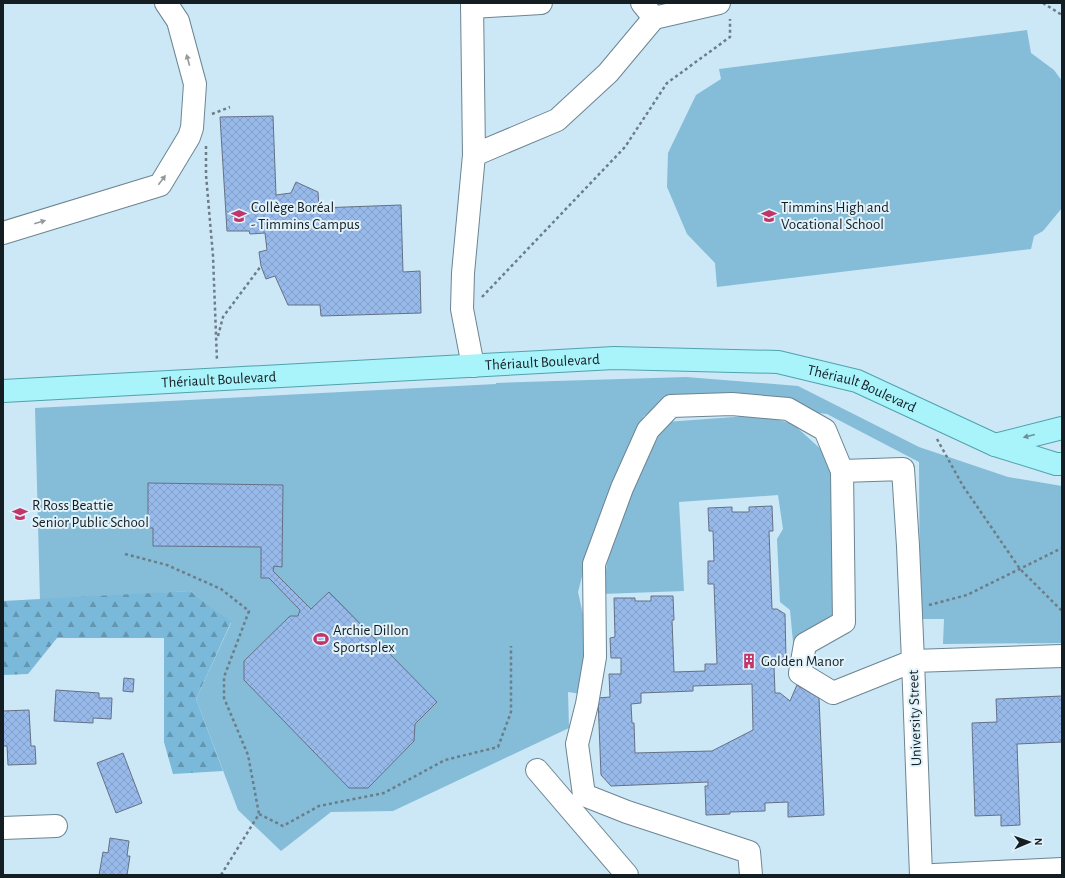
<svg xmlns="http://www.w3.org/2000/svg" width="1065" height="878" viewBox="0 0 1065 878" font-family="'Alegreya Sans',sans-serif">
	<defs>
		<pattern id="forest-firs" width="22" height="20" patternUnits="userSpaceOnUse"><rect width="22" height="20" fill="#7ab9d9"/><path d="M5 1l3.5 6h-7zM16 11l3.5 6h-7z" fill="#6396b0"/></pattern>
		<pattern id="building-cross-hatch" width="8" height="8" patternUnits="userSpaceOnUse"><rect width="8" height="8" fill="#98baeb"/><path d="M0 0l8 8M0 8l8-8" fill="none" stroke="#829fc9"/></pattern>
	</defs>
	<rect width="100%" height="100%" fill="#cce7f6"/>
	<g fill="#85bcd8">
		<polygon points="1027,30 1031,53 1054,70 1062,81 1062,208 1043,231 1034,236 1031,249 717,287 715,263 687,234 667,187 668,153 696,95 721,79 719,69"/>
		<polygon points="686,377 798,386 919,447 1008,477 1062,486 1062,643 943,644 944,619 920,619 919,462 827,414 683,396 644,416 593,534 578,592 586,628 582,694 568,692 569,728 393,811 331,812 281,851 238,810 196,699 231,623 190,591 40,601 35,408 496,384 496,383"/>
		<polygon points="761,415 793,424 824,452 830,466 836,616 793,642 790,610 780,602 777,539 783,529 778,495 679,502 684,591 602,594 609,552 640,471 666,422"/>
	</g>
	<polygon fill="url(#forest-firs)" points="190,591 231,622 196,699 223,771 173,774 164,742 164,638 57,638 28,674 3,675 3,601"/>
	<g fill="url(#building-cross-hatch)" stroke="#647185" fill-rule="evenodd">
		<polygon points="273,116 276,195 291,193 296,182 318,192 319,208 401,205 403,272 420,271 421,313 321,316 320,305 288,305 275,276 266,279 261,266 259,252 267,250 265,233 250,234 249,231 227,231 220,117"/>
		<polygon points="148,483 283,485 282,567 274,566 273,571 311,609 329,592 437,702 415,724 414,741 368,788 349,788 244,680 244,661 290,616 298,616 300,610 269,578 261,578 261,547 153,546 153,528 148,528"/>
		<path d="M772,506L773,531H769L772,609H777L785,614L786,659L774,666L775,693H780L790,701L797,685L819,698L824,815L788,817V802L765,803V811L730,812V814L706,815L705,786H708V782L611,786L601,775L598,698L610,697L609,674H621V658H611L610,638L615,637L614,598H635V601H651V596H673L674,620H672L674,672L705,671V664H717L714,584H708V561H714L713,531H709L708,508L732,507V512H749V507ZM752,684L753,730L712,751L635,753L634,723H632L631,704L641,703V693L693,691V686Z"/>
		<polygon points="124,678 134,679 133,692 123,691"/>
		<polygon points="56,690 99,693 99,698 112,698 111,719 93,718 93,723 54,721"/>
		<polygon points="1062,696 1062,742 1017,744 1020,825 1001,826 1001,815 975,816 972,723 997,722 996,699"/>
		<polygon points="29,710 31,746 35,746 36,764 8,765 7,746 3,746 3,711"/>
		<polygon points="123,753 142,803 116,813 97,763"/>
		<polygon points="110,838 129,841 127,856 130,856 127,875 99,875 103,852 108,853"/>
	</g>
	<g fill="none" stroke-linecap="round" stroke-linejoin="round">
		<g stroke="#6c8592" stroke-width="24">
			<g id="minor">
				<polyline points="472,3 474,155 463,273 462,309 473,366"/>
				<polyline points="642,3 654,18"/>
				<polyline points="472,7 541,3"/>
				<polyline points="474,155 557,120 608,73 654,18 719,3"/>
				<polyline points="3,233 160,185 189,137 192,128 195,84 178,21 166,3"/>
				<polygon points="903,469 908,546 913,661 833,693 800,673 805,644 844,622 842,471"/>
				<polyline points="537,770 627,875"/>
				<polyline points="3,828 56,826"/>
				<polyline points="751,875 749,852 627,812 584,795 577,744 587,704 595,657 594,564 622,488 648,430 671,406 732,404 788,409 825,430 842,471"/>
				<polyline points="921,875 913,661 1062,656"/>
				<polyline points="934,875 1062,869"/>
			</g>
		</g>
		<g stroke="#4fa3ac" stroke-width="24">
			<g id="major">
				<path id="s1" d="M3,391L614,358L778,362L857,381L995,445L1056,464H1062"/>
				<polyline points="995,445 1062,428"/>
			</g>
		</g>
		<g stroke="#6b7d87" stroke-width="2.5" stroke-dasharray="3 3" stroke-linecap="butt">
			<polyline points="1043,3 1062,15"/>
			<polyline points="212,114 230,107"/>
			<polyline points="206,146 206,175 213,256 217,361"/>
			<polyline points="482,297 625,147 667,83 730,37 730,19"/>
			<polyline points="218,336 223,317 261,266"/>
			<polyline points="937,439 963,486 1020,569 1062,611"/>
			<polyline points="125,554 167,565 221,589 249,611 224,677 224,698 248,755 259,814"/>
			<polyline points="929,605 967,595 1062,548"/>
			<polyline points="221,875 259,814 283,826 319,806 384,793 445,760 498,747 511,712 511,646"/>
		</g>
		<use href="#minor" stroke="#fff" stroke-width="22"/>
		<use href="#major" stroke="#a9f3fa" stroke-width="22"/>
	</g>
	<defs><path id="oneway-solid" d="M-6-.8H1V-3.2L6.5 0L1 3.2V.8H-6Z"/></defs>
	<g fill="#95999c">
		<use href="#oneway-solid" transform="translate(188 60) rotate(-105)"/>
		<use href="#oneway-solid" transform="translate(162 180) rotate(-53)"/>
		<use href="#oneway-solid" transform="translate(40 222) rotate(-16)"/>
	</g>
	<use fill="#669399" href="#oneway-solid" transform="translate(1029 436) rotate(166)"/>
	<defs>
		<g id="university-bare" transform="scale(1.2)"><path d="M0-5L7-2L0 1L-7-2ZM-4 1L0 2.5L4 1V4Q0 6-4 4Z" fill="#c23568" stroke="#e2f2fb" stroke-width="2.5" paint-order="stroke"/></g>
		<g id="school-bare" transform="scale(1.2)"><path d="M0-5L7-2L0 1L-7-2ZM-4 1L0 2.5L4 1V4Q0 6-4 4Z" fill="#c23568" stroke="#e2f2fb" stroke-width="2.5" paint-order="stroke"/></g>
		<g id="stadium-bare" transform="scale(1.2)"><path d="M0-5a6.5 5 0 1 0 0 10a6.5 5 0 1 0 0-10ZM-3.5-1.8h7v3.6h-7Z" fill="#c23568" stroke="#e2f2fb" stroke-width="2.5" paint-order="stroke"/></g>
		<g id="building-bare" transform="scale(1.2)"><path d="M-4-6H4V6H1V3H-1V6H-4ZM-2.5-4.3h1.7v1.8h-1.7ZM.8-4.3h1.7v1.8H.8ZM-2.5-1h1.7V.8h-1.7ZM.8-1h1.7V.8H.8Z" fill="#c23568" stroke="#e2f2fb" stroke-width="2.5" paint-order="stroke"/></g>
	</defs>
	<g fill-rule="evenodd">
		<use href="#university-bare" x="239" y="216"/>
		<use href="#school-bare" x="769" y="216"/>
		<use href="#school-bare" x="20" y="514"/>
		<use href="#stadium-bare" x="321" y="639"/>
		<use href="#building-bare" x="749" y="661"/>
	</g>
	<g text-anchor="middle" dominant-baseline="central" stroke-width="4" stroke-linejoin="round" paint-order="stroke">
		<g font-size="15" fill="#131d22" stroke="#e2f2fb" text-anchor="start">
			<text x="251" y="207">Collège Boréal<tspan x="251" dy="17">- Timmins Campus</tspan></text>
			<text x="781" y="207">Timmins High and<tspan x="781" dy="17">Vocational School</tspan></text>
			<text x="32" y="505">R Ross Beattie<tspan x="32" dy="17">Senior Public School</tspan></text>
			<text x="333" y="630">Archie Dillon<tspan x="333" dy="17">Sportsplex</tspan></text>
			<text x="761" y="661">Golden Manor</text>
		</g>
		<g font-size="15" fill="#131d22" stroke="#e2f2fb">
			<text stroke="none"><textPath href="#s1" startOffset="540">Thériault Boulevard</textPath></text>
			<text stroke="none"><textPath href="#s1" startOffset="216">Thériault Boulevard</textPath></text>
			<text stroke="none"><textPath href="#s1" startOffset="864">Thériault Boulevard</textPath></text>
			<text transform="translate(915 718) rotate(-92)">University Street</text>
		</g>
	</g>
	<rect width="1065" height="878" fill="none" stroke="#131d22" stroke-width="8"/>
	<g transform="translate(1029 842) rotate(88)" stroke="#e2f2fb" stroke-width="3" paint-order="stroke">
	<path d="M0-3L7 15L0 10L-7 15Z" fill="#131d22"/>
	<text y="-6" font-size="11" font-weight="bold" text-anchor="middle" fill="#131d22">N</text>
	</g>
</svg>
